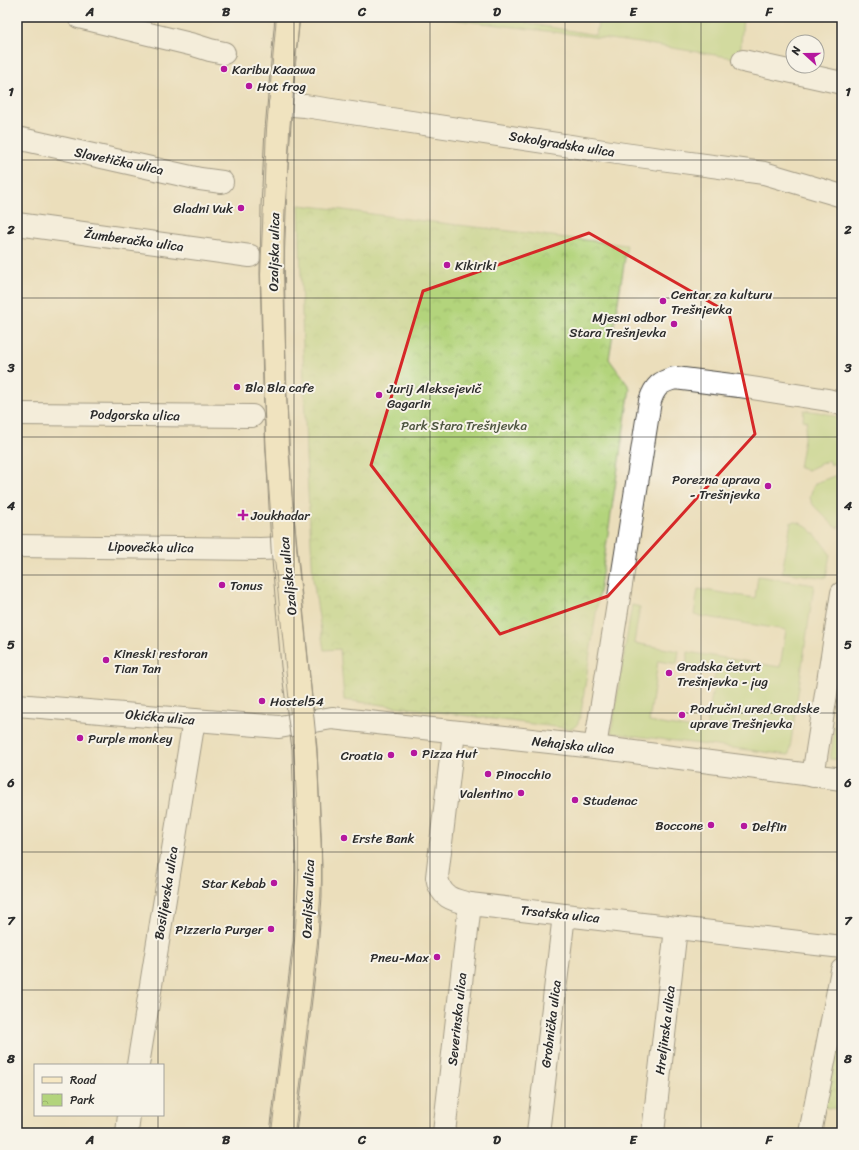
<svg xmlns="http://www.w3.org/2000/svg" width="859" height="1150" viewBox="0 0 859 1150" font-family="Sriracha,sans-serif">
	<defs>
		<pattern id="park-crowns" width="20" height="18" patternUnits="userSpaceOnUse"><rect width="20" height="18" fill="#b3d47c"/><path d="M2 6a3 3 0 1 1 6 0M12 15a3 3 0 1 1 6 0" fill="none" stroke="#9ab66b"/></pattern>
		<pattern id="garden-dots" width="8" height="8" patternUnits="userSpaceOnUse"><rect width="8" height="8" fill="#b3d47c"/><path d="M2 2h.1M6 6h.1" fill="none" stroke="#9ab66b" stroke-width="1.8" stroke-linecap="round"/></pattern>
	</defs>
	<rect width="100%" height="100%" fill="#f7f3e8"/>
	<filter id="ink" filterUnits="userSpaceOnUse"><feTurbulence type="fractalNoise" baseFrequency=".025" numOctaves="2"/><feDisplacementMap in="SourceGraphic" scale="8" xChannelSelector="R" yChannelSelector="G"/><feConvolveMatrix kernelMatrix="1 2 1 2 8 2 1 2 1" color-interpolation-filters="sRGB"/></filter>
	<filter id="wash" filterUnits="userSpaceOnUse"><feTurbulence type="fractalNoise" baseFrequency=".012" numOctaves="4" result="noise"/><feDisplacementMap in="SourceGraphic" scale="16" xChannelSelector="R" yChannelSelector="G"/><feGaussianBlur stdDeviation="0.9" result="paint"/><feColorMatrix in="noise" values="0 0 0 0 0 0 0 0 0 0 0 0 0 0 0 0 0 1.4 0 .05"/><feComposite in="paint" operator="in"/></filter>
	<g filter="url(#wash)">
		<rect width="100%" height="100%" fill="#ebdebb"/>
		<g fill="#b3d47c" stroke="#6f8054">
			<polygon points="435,17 527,17 526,23 596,35 599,17 743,17 740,59 648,44"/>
			<path d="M804,410C817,412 832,413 842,420V459L831,465L829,460L808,470L799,468L807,421L803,420Z"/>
			<path d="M839,474H842C842,485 844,522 838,528L834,526L814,506L811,501L810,497L813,487L816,483Z"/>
			<path d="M791,522C794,522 797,522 800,523C813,529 822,543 830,554L826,578L782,572Z"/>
			<polygon points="758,576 814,585 789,755 611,733 632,605 640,607 634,643 679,651 677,664 658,661 649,722 706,731 716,670 686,665 688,652 780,667 786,630 694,615 698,589 755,598"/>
			<polygon points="842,679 842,760 830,759"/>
		</g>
		<path fill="url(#park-crowns)" stroke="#6f8054" d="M299,205L336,209L408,219L627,245L609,359L630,388L581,713C579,721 578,726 571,729L431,711L344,700L340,649L324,650L313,579L306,456L301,278Z"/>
		<polygon fill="url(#garden-dots)" stroke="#6f8054" points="834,1051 842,1053 842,1110 823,1107"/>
	</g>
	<g filter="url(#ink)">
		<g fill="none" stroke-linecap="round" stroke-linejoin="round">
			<g stroke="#484641" stroke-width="24">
				<g id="minor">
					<polyline points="79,17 194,45 210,50 224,53"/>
					<polyline points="743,61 842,83"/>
					<polyline points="280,104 305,106 624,154 764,173 842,196"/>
					<polyline points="17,138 200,179 222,182"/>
					<polyline points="17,224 250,256"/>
					<polyline points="17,414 252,416"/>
					<polyline points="17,546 260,549 285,548"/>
					<polyline points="17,705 279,727 303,723"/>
					<path d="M454,732L437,877C440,897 452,900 470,904L842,947"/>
					<path d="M595,747L614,629L650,401C655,386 660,382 675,378L739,386L828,400L842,404"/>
					<polyline points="813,776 842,593"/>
					<polyline points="138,1065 194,720"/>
					<polyline points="127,1133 129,1115"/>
					<polyline points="444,1133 470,904"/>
					<polyline points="538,1133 564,915"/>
					<polyline points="653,1133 676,928"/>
					<polyline points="810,1133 842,970"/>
				</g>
			</g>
			<g stroke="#484641" stroke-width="24">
				<polyline id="tertiary" points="303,723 332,718 595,747 842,779"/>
			</g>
			<g stroke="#484641" stroke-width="24">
				<polyline id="secondary" points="283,1133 306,941 310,881 310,839 306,761 303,723 285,548 277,447 272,275 278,130 288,17"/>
			</g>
			<use href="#minor" stroke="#fff" stroke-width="22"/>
			<use href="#tertiary" stroke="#fff" stroke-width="22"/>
			<use href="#secondary" stroke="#f7e8c3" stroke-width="22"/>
			<g stroke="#2b2b2b" stroke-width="1">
				<polyline points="270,1133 293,941 296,868 292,749 281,667 271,548 263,385 260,274 261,206 265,129 275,17"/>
				<polyline points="296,1133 318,950 322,897 322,866 317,748 292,495 286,385 284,242 285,209 296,54 300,17"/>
			</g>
		</g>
	</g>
	<path d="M0 0H859V1150H0ZM589,233L729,313L755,434L608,596L500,634L371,465L423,291Z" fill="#ebdebb" fill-opacity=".55" fill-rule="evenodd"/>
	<path fill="none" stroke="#d62828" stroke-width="3" stroke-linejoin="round" d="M589,233L729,313L755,434L608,596L500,634L371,465L423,291Z"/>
	<path fill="none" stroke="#2b2b2b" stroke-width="1" stroke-opacity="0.55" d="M158,17V1065M294,17V1133M430,17V1133M565,17V1133M701,17V1133M17,160H842M17,298H842M17,437H842M17,575H842M17,713H842M17,852H842M17,990H842M158,1115V1133"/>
	<g fill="#b5179e" stroke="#f7f3e8" stroke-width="1.5">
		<circle cx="224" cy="69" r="4"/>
		<circle cx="249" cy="86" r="4"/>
		<circle cx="241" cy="208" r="4"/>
		<circle cx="447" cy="265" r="4"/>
		<circle cx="663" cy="301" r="4"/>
		<circle cx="674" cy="324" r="4"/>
		<circle cx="237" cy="387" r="4"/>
		<circle cx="379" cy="395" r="4"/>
		<circle cx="768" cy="486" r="4"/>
		<path d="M241 509h4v4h4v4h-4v4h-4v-4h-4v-4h4z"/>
		<circle cx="222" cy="585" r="4"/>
		<circle cx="106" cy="660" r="4"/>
		<circle cx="669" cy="673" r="4"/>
		<circle cx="262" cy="701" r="4"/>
		<circle cx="682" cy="715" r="4"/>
		<circle cx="80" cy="738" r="4"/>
		<circle cx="414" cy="753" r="4"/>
		<circle cx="391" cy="755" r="4"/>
		<circle cx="488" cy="774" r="4"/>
		<circle cx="521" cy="793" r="4"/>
		<circle cx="575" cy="800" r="4"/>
		<circle cx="711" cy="825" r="4"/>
		<circle cx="744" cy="826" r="4"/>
		<circle cx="344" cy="838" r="4"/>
		<circle cx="274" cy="883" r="4"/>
		<circle cx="271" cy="929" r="4"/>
		<circle cx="437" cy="957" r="4"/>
	</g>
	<g text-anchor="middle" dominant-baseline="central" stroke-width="4" stroke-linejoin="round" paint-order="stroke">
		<g font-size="13" fill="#2b2b2b" stroke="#f7f3e8" text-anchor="start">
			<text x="232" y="69">Karibu Kaaawa</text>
			<text x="257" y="86">Hot frog</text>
			<text x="233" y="208" text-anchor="end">Gladni Vuk</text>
			<text x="455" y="265">Kikiriki</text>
			<text x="671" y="294">Centar za kulturu<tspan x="671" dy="15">Trešnjevka</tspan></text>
			<text x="666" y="317" text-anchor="end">Mjesni odbor<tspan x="666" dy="15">Stara Trešnjevka</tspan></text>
			<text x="245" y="387">Bla Bla cafe</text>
			<text x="387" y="388">Jurij Aleksejevič<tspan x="387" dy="15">Gagarin</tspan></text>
			<text x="760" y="479" text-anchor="end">Porezna uprava<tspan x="760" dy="15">- Trešnjevka</tspan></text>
			<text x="251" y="515">Joukhadar</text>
			<text x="230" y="585">Tonus</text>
			<text x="114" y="653">Kineski restoran<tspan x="114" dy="15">Tian Tan</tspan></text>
			<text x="677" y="666">Gradska četvrt<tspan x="677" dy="15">Trešnjevka - jug</tspan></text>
			<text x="270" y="701">Hostel54</text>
			<text x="690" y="708">Područni ured Gradske<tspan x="690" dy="15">uprave Trešnjevka</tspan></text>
			<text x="88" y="738">Purple monkey</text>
			<text x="422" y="753">Pizza Hut</text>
			<text x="383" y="755" text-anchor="end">Croatia</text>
			<text x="496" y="774">Pinocchio</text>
			<text x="513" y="793" text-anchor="end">Valentino</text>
			<text x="583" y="800">Studenac</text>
			<text x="703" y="825" text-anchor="end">Boccone</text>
			<text x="752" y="826">Delfin</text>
			<text x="352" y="838">Erste Bank</text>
			<text x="266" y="883" text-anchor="end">Star Kebab</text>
			<text x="263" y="929" text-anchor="end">Pizzeria Purger</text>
			<text x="429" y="957" text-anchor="end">Pneu-Max</text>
		</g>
		<g font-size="13" fill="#2b2b2b" stroke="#f7f3e8">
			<text transform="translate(562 144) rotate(9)">Sokolgradska ulica</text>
			<text transform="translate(119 161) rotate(12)">Slavetička ulica</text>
			<text transform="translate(134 240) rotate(8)">Žumberačka ulica</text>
			<text transform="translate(274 252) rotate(-89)">Ozaljska ulica</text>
			<text transform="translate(135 415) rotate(1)">Podgorska ulica</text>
			<text transform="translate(151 547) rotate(1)">Lipovečka ulica</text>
			<text transform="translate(288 576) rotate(-96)">Ozaljska ulica</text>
			<text transform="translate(160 717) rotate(5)">Okićka ulica</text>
			<text transform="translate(573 745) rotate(6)">Nehajska ulica</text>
			<text transform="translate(166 893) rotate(-81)">Bosiljevska ulica</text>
			<text transform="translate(308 899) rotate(-88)">Ozaljska ulica</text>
			<text transform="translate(560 914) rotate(6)">Trsatska ulica</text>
			<text transform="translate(457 1019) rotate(-84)">Severinska ulica</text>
			<text transform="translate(551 1024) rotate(-83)">Grobnička ulica</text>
			<text transform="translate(665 1030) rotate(-83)">Hreljinska ulica</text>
		</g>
		<g font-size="13" fill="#4d553f" stroke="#f7f3e8">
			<text x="464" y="425">Park Stara Trešnjevka</text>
		</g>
	</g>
	<rect width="859" height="1150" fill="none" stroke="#f7f3e8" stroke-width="44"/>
	<rect x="34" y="1064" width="130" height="52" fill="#f7f3e8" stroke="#a5a39c"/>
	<rect x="42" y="1077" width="20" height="6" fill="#f7e8c3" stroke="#a5a39c"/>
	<text x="70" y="1084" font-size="12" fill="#2b2b2b">Road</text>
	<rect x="42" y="1094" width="20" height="12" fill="url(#park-crowns)" stroke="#a5a39c"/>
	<text x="70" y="1104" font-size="12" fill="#2b2b2b">Park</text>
	<g transform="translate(805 54) rotate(291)"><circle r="19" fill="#f7f3e8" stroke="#a5a39c"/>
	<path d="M0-3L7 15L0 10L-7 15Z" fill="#b5179e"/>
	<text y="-6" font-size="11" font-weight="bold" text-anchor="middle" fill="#2b2b2b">N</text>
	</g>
	<rect x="22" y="22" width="815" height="1106" fill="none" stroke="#2b2b2b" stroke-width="1.5"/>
	<g font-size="13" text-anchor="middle" font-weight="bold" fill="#2b2b2b">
		<text x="90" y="16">A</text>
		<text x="226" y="16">B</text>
		<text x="362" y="16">C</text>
		<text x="497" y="16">D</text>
		<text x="633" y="16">E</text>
		<text x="769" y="16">F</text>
		<text x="11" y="96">1</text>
		<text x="848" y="96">1</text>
		<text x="11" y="234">2</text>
		<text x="848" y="234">2</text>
		<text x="11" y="372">3</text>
		<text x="848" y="372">3</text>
		<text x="11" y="510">4</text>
		<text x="848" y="510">4</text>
		<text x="11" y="649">5</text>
		<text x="848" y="649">5</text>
		<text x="11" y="787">6</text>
		<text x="848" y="787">6</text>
		<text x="11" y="925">7</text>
		<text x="848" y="925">7</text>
		<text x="11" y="1063">8</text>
		<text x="848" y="1063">8</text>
		<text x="90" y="1144">A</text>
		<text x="226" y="1144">B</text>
		<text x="362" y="1144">C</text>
		<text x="497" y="1144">D</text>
		<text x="633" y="1144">E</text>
		<text x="769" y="1144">F</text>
	</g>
</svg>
